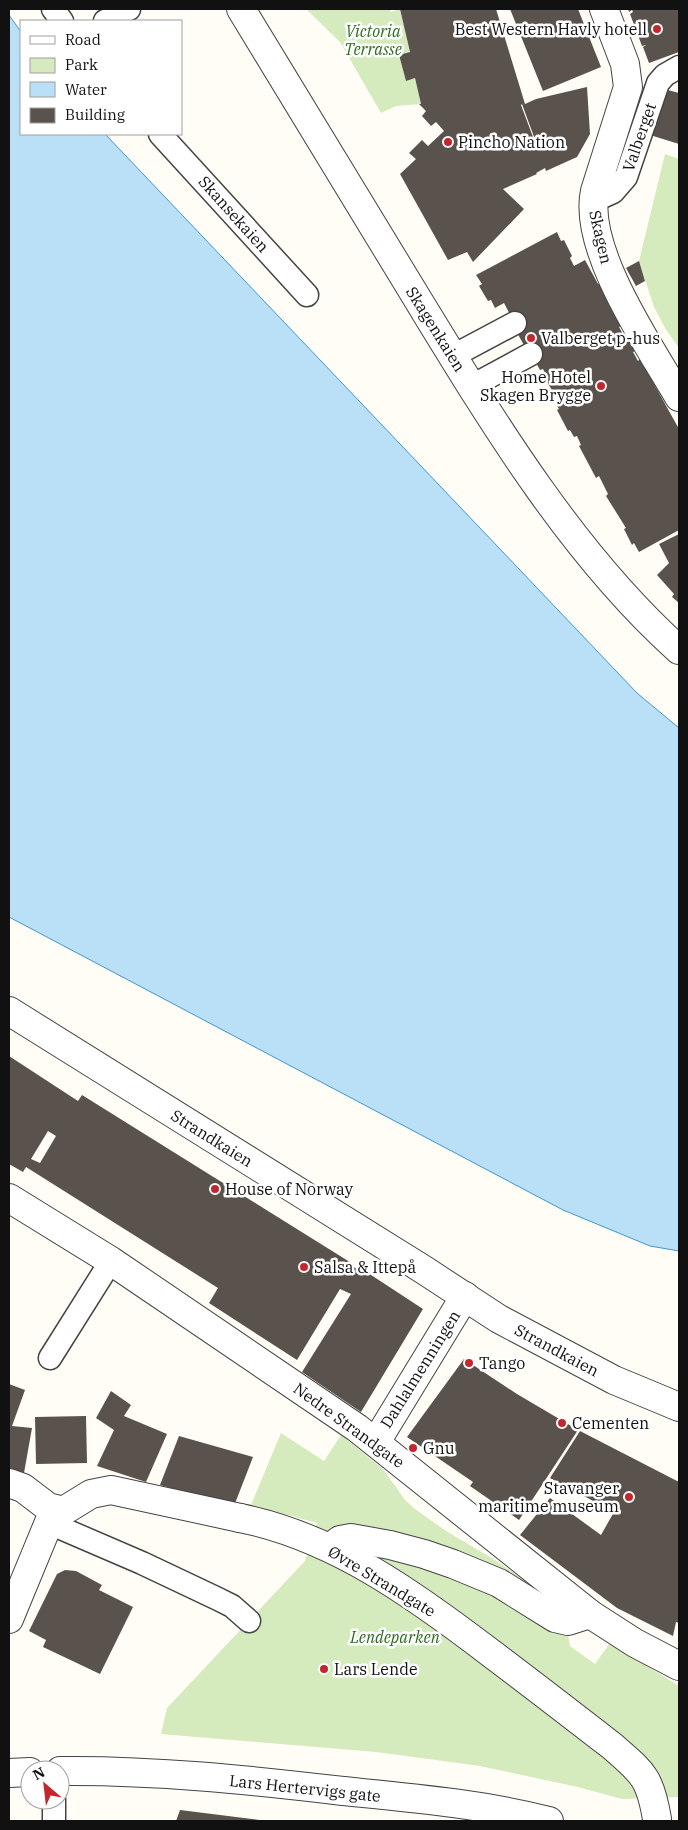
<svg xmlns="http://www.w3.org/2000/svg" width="688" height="1830" viewBox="0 0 688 1830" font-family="'IBM Plex Serif',serif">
	<rect width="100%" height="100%" fill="#fffdf5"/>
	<g fill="#d5ebbd">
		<polygon points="306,9 390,9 391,12 400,9 410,52 399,56 406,81 415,78 421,104 396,106 381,113 340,42"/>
		<polygon points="665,154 679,159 679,348 665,328 654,307 639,261"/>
		<polygon points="281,1433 324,1461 341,1435 383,1469 405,1500 415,1509 446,1531 495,1560 563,1607 570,1646 595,1664 610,1643 679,1686 679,1797 622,1799 578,1787 480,1766 436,1760 376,1752 161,1734 167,1708 305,1561 317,1523 251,1505"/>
	</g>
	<polygon fill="#b9e0f7" stroke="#3f96cf" points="9,15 21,32 21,134 105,134 637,693 679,728 679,1251 650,1246 563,1210 9,917"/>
	<g fill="#5a524d" fill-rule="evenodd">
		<path d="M400,9H496L525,104L536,99L587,87L590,134L577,157L546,171L545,168L536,173L537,174L503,189L524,209L473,262L467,252L448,260L400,174L416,159L409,153L422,140L428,146L444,131L436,122L431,126L422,116L426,111L419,104H421L415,78L406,81L399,55L410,52ZM522,104L537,145H536L521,105Z"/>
		<polygon points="510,9 578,9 601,67 543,91"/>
		<polygon points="628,9 679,9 679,52 649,63 643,47 646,45 642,46 630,14 633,12 632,10 629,12"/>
		<polygon points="664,89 679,93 679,144 650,135"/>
		<polygon points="557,232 561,241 564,240 572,256 570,258 574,266 585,260 598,284 601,283 621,326 619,327 624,336 626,334 635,351 633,352 638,361 640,359 679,429 679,530 639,552 634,543 632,545 624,529 626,528 606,496 608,494 599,476 596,478 579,446 581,445 577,436 574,437 570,430 568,431 557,410 559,409 556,404 560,402 556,393 554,394 545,378 547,377 543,369 540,370 527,346 525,347 515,329 517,328 504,303 495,308 491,300 488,301 479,286 482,284 476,275"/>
		<polygon points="639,261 645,281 636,286 626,268"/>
		<polygon points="679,534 679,603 672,597 674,594 657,575 669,563 659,544"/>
		<path d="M9,1056L78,1101L82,1095L353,1264L352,1266L364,1273L365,1271L423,1309L361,1412L302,1372L351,1294L340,1289L297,1360L209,1303L218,1288L26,1167L23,1172L9,1164ZM48,1131L56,1136L40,1163L31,1159Z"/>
		<polygon points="464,1359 517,1394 578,1430 519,1520 470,1486 473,1482 407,1437"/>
		<polygon points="9,1384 25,1390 12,1426 32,1428 24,1473 9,1471"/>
		<polygon points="111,1391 131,1405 124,1416 167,1434 146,1482 97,1466 114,1430 96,1418"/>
		<polygon points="86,1416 87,1463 36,1464 35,1417"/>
		<polygon points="580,1431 679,1482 679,1623 676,1622 673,1636 617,1608 520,1535 550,1498 601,1535 614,1512 550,1478"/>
		<polygon points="179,1436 253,1457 234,1506 160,1485"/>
		<polygon points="65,1570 76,1571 102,1585 99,1590 133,1607 100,1674 43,1647 46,1640 29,1631 57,1574"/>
		<polygon points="180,1810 259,1820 259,1821 176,1821"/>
	</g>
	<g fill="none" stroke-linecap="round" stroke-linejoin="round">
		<g stroke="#444" stroke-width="25">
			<g id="service">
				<polyline points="53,9 62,21"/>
				<polyline points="105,21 129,9"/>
				<polyline points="160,134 307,295"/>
				<polyline points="593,201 613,192 626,177 658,83 665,75 679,67"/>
				<polyline points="453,356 515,323"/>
				<polyline points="472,386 531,354"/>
				<polyline points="50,1358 111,1261"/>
				<polyline points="49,1523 142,1563 218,1599 232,1606 249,1621"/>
				<polyline points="54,1800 54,1821"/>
			</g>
		</g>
		<g stroke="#444" stroke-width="30">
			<path id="pedestrian" d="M240,1518C335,1537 416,1596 492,1654C532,1684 572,1715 612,1746C643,1773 650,1777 657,1819"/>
		</g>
		<g stroke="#444" stroke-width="30">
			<g id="minor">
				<path d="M604,9L625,64L628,87L595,191C582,249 650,347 679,397"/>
				<polyline points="9,1198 111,1261 357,1428 590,1614 635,1643 679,1666"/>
				<polyline points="376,1442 465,1296"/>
				<polyline points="9,1483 23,1488 48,1507 60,1510 65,1510 91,1494 111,1490 240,1518"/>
				<polyline points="330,1548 340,1540 351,1538 390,1545 424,1554 453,1564 499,1583 555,1618 568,1621 590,1614"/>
				<polyline points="9,1619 54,1510"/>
			</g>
		</g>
		<g stroke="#444" stroke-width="30">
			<g id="tertiary">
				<path d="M241,9C301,107 361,205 420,303C494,424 573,555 679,650"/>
				<polyline points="9,1011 424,1270 499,1319 614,1380 679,1407"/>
				<path d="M60,1771C154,1770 250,1780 343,1791C412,1798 482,1804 549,1821"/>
				<polyline points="9,1773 30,1772"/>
			</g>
		</g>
		<use href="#service" stroke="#fff" stroke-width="22"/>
		<use href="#pedestrian" stroke="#fff" stroke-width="28"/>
		<use href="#minor" stroke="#fff" stroke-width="28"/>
		<use href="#tertiary" stroke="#fff" stroke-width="28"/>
	</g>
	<g fill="#c4262e" stroke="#fff" stroke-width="2">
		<circle cx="657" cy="29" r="5"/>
		<circle cx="448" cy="142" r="5"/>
		<circle cx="531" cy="338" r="5"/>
		<circle cx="601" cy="386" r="5"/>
		<circle cx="215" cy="1189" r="5"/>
		<circle cx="304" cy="1267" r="5"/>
		<circle cx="469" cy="1363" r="5"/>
		<circle cx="562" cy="1423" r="5"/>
		<circle cx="413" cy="1448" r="5"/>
		<circle cx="629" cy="1497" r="5"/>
		<circle cx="324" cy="1669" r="5"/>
	</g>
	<g text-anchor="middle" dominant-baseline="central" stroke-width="5" stroke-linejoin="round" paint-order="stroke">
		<g font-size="16" fill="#111" stroke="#fff" text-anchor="start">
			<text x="647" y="29" text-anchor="end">Best Western Havly hotell</text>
			<text x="458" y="142">Pincho Nation</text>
			<text x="541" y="338">Valberget p-hus</text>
			<text x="591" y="377" text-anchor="end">Home Hotel<tspan x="591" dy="18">Skagen Brygge</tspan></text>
			<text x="225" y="1189">House of Norway</text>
			<text x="314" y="1267">Salsa &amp; Ittepå</text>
			<text x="479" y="1363">Tango</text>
			<text x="572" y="1423">Cementen</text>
			<text x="423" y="1448">Gnu</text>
			<text x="619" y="1488" text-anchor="end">Stavanger<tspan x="619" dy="18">maritime museum</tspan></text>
			<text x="334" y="1669">Lars Lende</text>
		</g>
		<g font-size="16" font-style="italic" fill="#2f6b1f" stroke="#fff">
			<text x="373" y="31">Victoria<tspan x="373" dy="18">Terrasse</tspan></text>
			<text x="395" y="1637">Lendeparken</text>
		</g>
		<g font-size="16" fill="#111" stroke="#fff">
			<text transform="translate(639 137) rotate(-71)">Valberget</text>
			<text transform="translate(234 214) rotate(48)">Skansekaien</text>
			<text transform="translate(601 237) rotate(77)">Skagen</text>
			<text transform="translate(436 329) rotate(58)">Skagenkaien</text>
			<text transform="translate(212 1138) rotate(32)">Strandkaien</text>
			<text transform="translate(557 1350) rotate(28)">Strandkaien</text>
			<text transform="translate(420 1369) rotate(-58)">Dahlalmenningen</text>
			<text transform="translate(349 1425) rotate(36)">Nedre Strandgate</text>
			<text transform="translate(382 1581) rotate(31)">Øvre Strandgate</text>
			<text transform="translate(305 1788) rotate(6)">Lars Hertervigs gate</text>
		</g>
	</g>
	<rect width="688" height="1830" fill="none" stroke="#111111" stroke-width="20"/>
	<rect x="20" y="20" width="162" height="115" fill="#ffffff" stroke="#a0a0a0"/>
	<rect x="30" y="36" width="25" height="8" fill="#ffffff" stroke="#a0a0a0"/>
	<text x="65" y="45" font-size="15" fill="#111111">Road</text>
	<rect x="30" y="58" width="25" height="15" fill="#d5ebbd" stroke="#a0a0a0"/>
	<text x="65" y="70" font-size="15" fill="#111111">Park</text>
	<rect x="30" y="82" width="25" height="15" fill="#b9e0f7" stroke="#a0a0a0"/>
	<text x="65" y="95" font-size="15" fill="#111111">Water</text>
	<rect x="30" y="108" width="25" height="15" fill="#5a524d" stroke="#a0a0a0"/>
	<text x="65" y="120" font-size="15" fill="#111111">Building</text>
	<g transform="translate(45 1785) rotate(332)"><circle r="24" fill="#ffffff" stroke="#a0a0a0"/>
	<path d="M0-4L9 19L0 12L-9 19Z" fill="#c4262e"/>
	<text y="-8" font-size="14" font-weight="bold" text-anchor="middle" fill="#111111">N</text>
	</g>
</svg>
